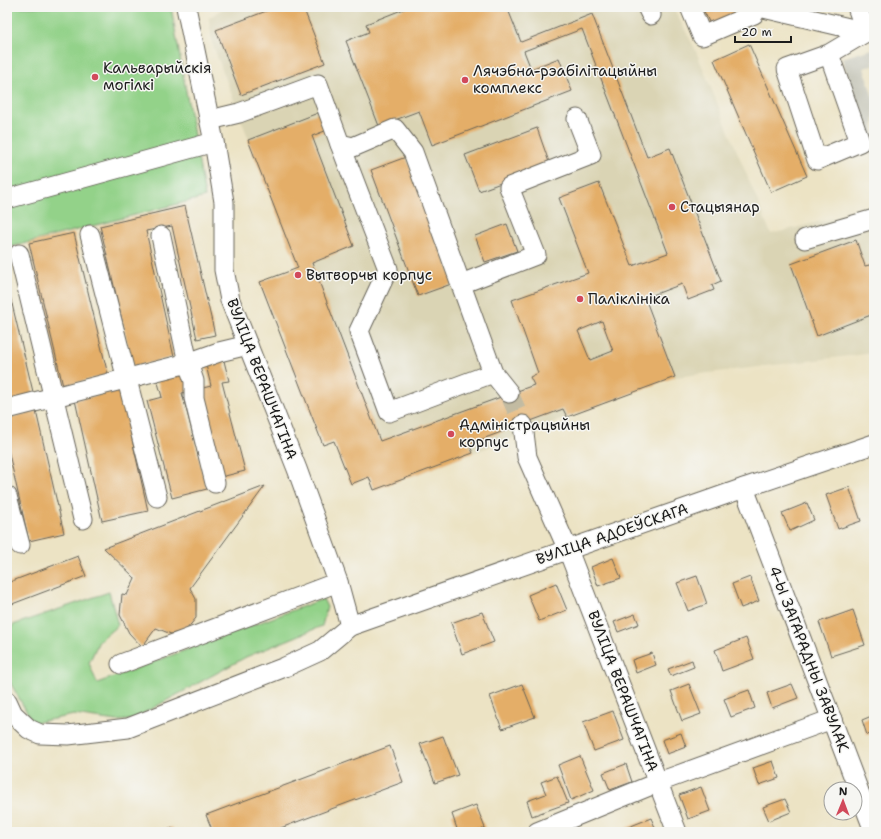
<svg xmlns="http://www.w3.org/2000/svg" width="881" height="839" viewBox="0 0 881 839" font-family="'Shantell Sans',sans-serif">
	<rect width="100%" height="100%" fill="#f6f6f2"/>
	<filter id="ink" filterUnits="userSpaceOnUse"><feTurbulence type="fractalNoise" baseFrequency=".025" numOctaves="2"/><feDisplacementMap in="SourceGraphic" scale="8" xChannelSelector="R" yChannelSelector="G"/><feConvolveMatrix kernelMatrix="1 2 1 2 8 2 1 2 1" color-interpolation-filters="sRGB"/></filter>
	<filter id="wash" filterUnits="userSpaceOnUse"><feTurbulence type="fractalNoise" baseFrequency=".012" numOctaves="4" result="noise"/><feDisplacementMap in="SourceGraphic" scale="16" xChannelSelector="R" yChannelSelector="G"/><feGaussianBlur stdDeviation="0.9" result="paint"/><feColorMatrix in="noise" values="0 0 0 0 0 0 0 0 0 0 0 0 0 0 0 0 0 1.4 0 .05"/><feComposite in="paint" operator="in"/></filter>
	<g filter="url(#wash)">
		<rect width="100%" height="100%" fill="#ece3c4"/>
		<polygon fill="#dad4b4" points="225,7 673,7 695,49 771,234 874,208 874,353 675,377 374,490 369,477 351,484 334,441 323,445 260,282 298,268 212,43 209,18"/>
		<polygon fill="#c5c5b8" points="872,49 874,65 864,68 874,101 873,159 842,58"/>
		<g fill="#93d289" stroke="#587752">
			<polygon points="7,7 171,7 205,197 7,248"/>
			<polygon points="109,592 118,625 99,641 89,663 97,683 323,599 327,607 322,626 246,657 131,720 116,721 74,715 33,723 7,677 7,635 13,625"/>
		</g>
		<g id="blocks">
			<g fill="#e4ae67" fill-rule="evenodd">
				<polygon points="277,7 303,7 325,63 241,95 216,30"/>
				<path d="M409,7H507L521,42L592,14L647,157L670,148L721,281L712,285L714,290L688,300L682,284L645,298L675,377L567,417L563,409L469,444L473,453L374,490L369,477L351,484L334,441L323,445L260,282L298,268L248,140L323,111L330,129L312,136L354,246L312,263L380,441L534,385L530,377L538,373L512,300L588,273L559,198L599,183L632,266L668,253L582,29L524,51L531,69L559,58L572,91L432,145L419,111L379,126L346,41L369,32L366,24ZM602,321L613,351L590,360L578,331Z"/>
				<polygon points="702,7 745,7 712,28"/>
				<polygon points="869,7 874,7 874,19"/>
				<polygon points="749,44 807,176 771,192 714,60"/>
				<polygon points="537,128 550,165 479,191 465,155"/>
				<polygon points="406,157 454,283 418,296 371,170"/>
				<polygon points="185,206 215,335 197,339 172,226 146,231 174,357 133,367 100,226"/>
				<polygon points="507,224 517,251 485,262 475,236"/>
				<polygon points="74,233 108,375 63,386 29,243"/>
				<polygon points="856,240 865,266 874,264 874,304 871,315 817,336 791,264"/>
				<polygon points="7,283 34,396 7,402"/>
				<polygon points="224,361 229,381 222,382 245,471 221,477 199,389 211,386 206,365"/>
				<polygon points="185,372 190,391 182,393 207,489 172,498 147,401 162,397 157,379"/>
				<polygon points="121,390 148,511 102,521 75,400"/>
				<polygon points="36,411 64,533 29,541 7,445 7,418"/>
				<polygon points="265,486 190,588 196,599 196,618 186,630 171,634 156,628 142,647 129,633 120,615 122,594 127,595 135,578 104,548"/>
				<polygon points="849,487 861,521 838,529 826,495"/>
				<polygon points="807,503 814,520 790,531 782,513"/>
				<polygon points="78,556 86,576 7,606 7,583"/>
				<polygon points="613,558 621,578 598,586 591,567"/>
				<polygon points="697,576 707,604 688,611 677,583"/>
				<polygon points="750,577 759,601 741,608 732,584"/>
				<polygon points="556,583 567,610 539,621 528,595"/>
				<polygon points="853,610 865,645 831,656 819,622"/>
				<polygon points="482,612 494,642 462,654 451,623"/>
				<polygon points="635,614 639,624 618,632 614,622"/>
				<polygon points="746,638 754,659 722,671 715,650"/>
				<polygon points="652,653 656,665 636,673 632,660"/>
				<polygon points="692,660 694,667 671,676 668,669"/>
				<polygon points="522,684 535,717 502,729 490,696"/>
				<polygon points="689,684 701,714 682,721 671,691"/>
				<polygon points="792,684 798,698 772,708 767,693"/>
				<polygon points="749,690 755,708 731,717 724,699"/>
				<polygon points="613,711 624,740 594,751 583,722"/>
				<polygon points="874,715 874,733 867,735 862,720"/>
				<polygon points="681,733 686,747 667,754 662,740"/>
				<polygon points="443,736 458,775 435,783 420,744"/>
				<polygon points="390,746 403,782 270,832 213,832 206,815"/>
				<polygon points="580,756 594,790 571,800 558,765"/>
				<polygon points="773,761 779,778 759,785 753,768"/>
				<polygon points="626,764 632,782 610,790 603,773"/>
				<polygon points="557,776 568,803 532,816 527,801 546,794 541,782"/>
				<polygon points="701,787 710,811 688,819 679,795"/>
				<polygon points="785,799 791,812 769,821 763,807"/>
				<polygon points="476,805 485,828 475,832 458,832 452,814"/>
				<polygon points="651,818 657,832 627,832 626,828"/>
				<polygon points="172,827 174,832 160,832"/>
			</g>
		</g>
	</g>
	<g filter="url(#ink)">
		<use href="#blocks" fill-opacity="0" stroke="#656257" stroke-width="1"/>
		<g fill="none" stroke-linecap="round" stroke-linejoin="round">
			<polyline stroke="#c2bba2" stroke-width="19" stroke-dasharray="19 10" stroke-linecap="butt" points="509,393 523,425"/>
			<g stroke="#656257" stroke-width="21">
				<g id="minor">
					<polyline points="186,7 214,142 224,202 224,270 230,300 297,469 338,582 350,626"/>
					<polyline points="647,7 651,15"/>
					<polyline points="690,7 702,36 754,14 752,7"/>
					<polyline points="759,7 866,32 873,32"/>
					<polyline points="857,7 866,32"/>
					<polyline points="829,54 787,69 817,160 860,142 829,54 866,32"/>
					<polyline points="210,120 239,113 318,84 340,144 353,147 395,129 413,152 493,373 509,393"/>
					<polyline points="340,144 388,269 359,331 389,412 493,373"/>
					<polyline points="7,199 214,142"/>
					<polyline points="90,235 157,497"/>
					<polyline points="161,236 188,363 194,381 194,398 215,483"/>
					<polyline points="805,239 874,219"/>
					<polyline points="19,254 83,519"/>
					<polyline points="461,284 536,255 509,187 591,155 577,119"/>
					<polyline points="7,409 188,363 219,352 248,345"/>
					<polyline points="523,425 527,457 568,550 677,832"/>
					<polyline points="744,488 874,831"/>
					<polyline points="7,496 20,545"/>
					<polyline points="121,664 338,582"/>
					<polyline points="7,701 13,714 29,729 40,734 68,735 128,728 285,667 320,651 350,626 744,488 874,444"/>
					<polyline points="537,832 659,782 832,719"/>
				</g>
			</g>
			<use href="#minor" stroke="#fff" stroke-width="19"/>
		</g>
	</g>
	<g fill="#d1495b" stroke="#f6f6f2" stroke-width="1.5">
		<circle cx="95" cy="77" r="4"/>
		<circle cx="465" cy="80" r="4"/>
		<circle cx="672" cy="207" r="4"/>
		<circle cx="298" cy="275" r="4"/>
		<circle cx="580" cy="299" r="4"/>
		<circle cx="451" cy="434" r="4"/>
	</g>
	<g text-anchor="middle" dominant-baseline="central" stroke-width="3" stroke-linejoin="round" paint-order="stroke">
		<g font-size="15" fill="#1c1c1c" stroke="#f6f6f2" text-anchor="start">
			<text x="103" y="68">Кальварыйскія<tspan x="103" dy="17">могілкі</tspan></text>
			<text x="473" y="71">Лячэбна-рэабілітацыйны<tspan x="473" dy="17">комплекс</tspan></text>
			<text x="680" y="207">Стацыянар</text>
			<text x="306" y="275">Вытворчы корпус</text>
			<text x="588" y="299">Паліклініка</text>
			<text x="459" y="425">Адміністрацыйны<tspan x="459" dy="17">корпус</tspan></text>
		</g>
		<g font-size="15" fill="#1c1c1c" stroke="#f6f6f2">
			<text transform="translate(262 379) rotate(69)">ВУЛІЦА ВЕРАШЧАГІНА</text>
			<text transform="translate(612 534) rotate(-19)">ВУЛІЦА АДОЕЎСКАГА</text>
			<text transform="translate(809 659) rotate(69)">4-Ы ЗАГАРАДНЫ ЗАВУЛАК</text>
			<text transform="translate(623 691) rotate(69)">ВУЛІЦА ВЕРАШЧАГІНА</text>
		</g>
	</g>
	<rect width="881" height="839" fill="none" stroke="#f6f6f2" stroke-width="24"/>
	<g transform="translate(843 801) rotate(1)"><circle r="19" fill="#f6f6f2" stroke="#9f9f9c"/>
	<path d="M0-3L7 15L0 10L-7 15Z" fill="#d1495b"/>
	<text y="-6" font-size="11" font-weight="bold" text-anchor="middle" fill="#1c1c1c">N</text>
	</g>
	<path d="M735 36v6h56v-6" fill="none" stroke="#1c1c1c" stroke-width="2"/>
	<text x="741" y="36" font-size="12" fill="#1c1c1c" stroke="#f6f6f2" stroke-width="3" paint-order="stroke">20 m</text>
</svg>
